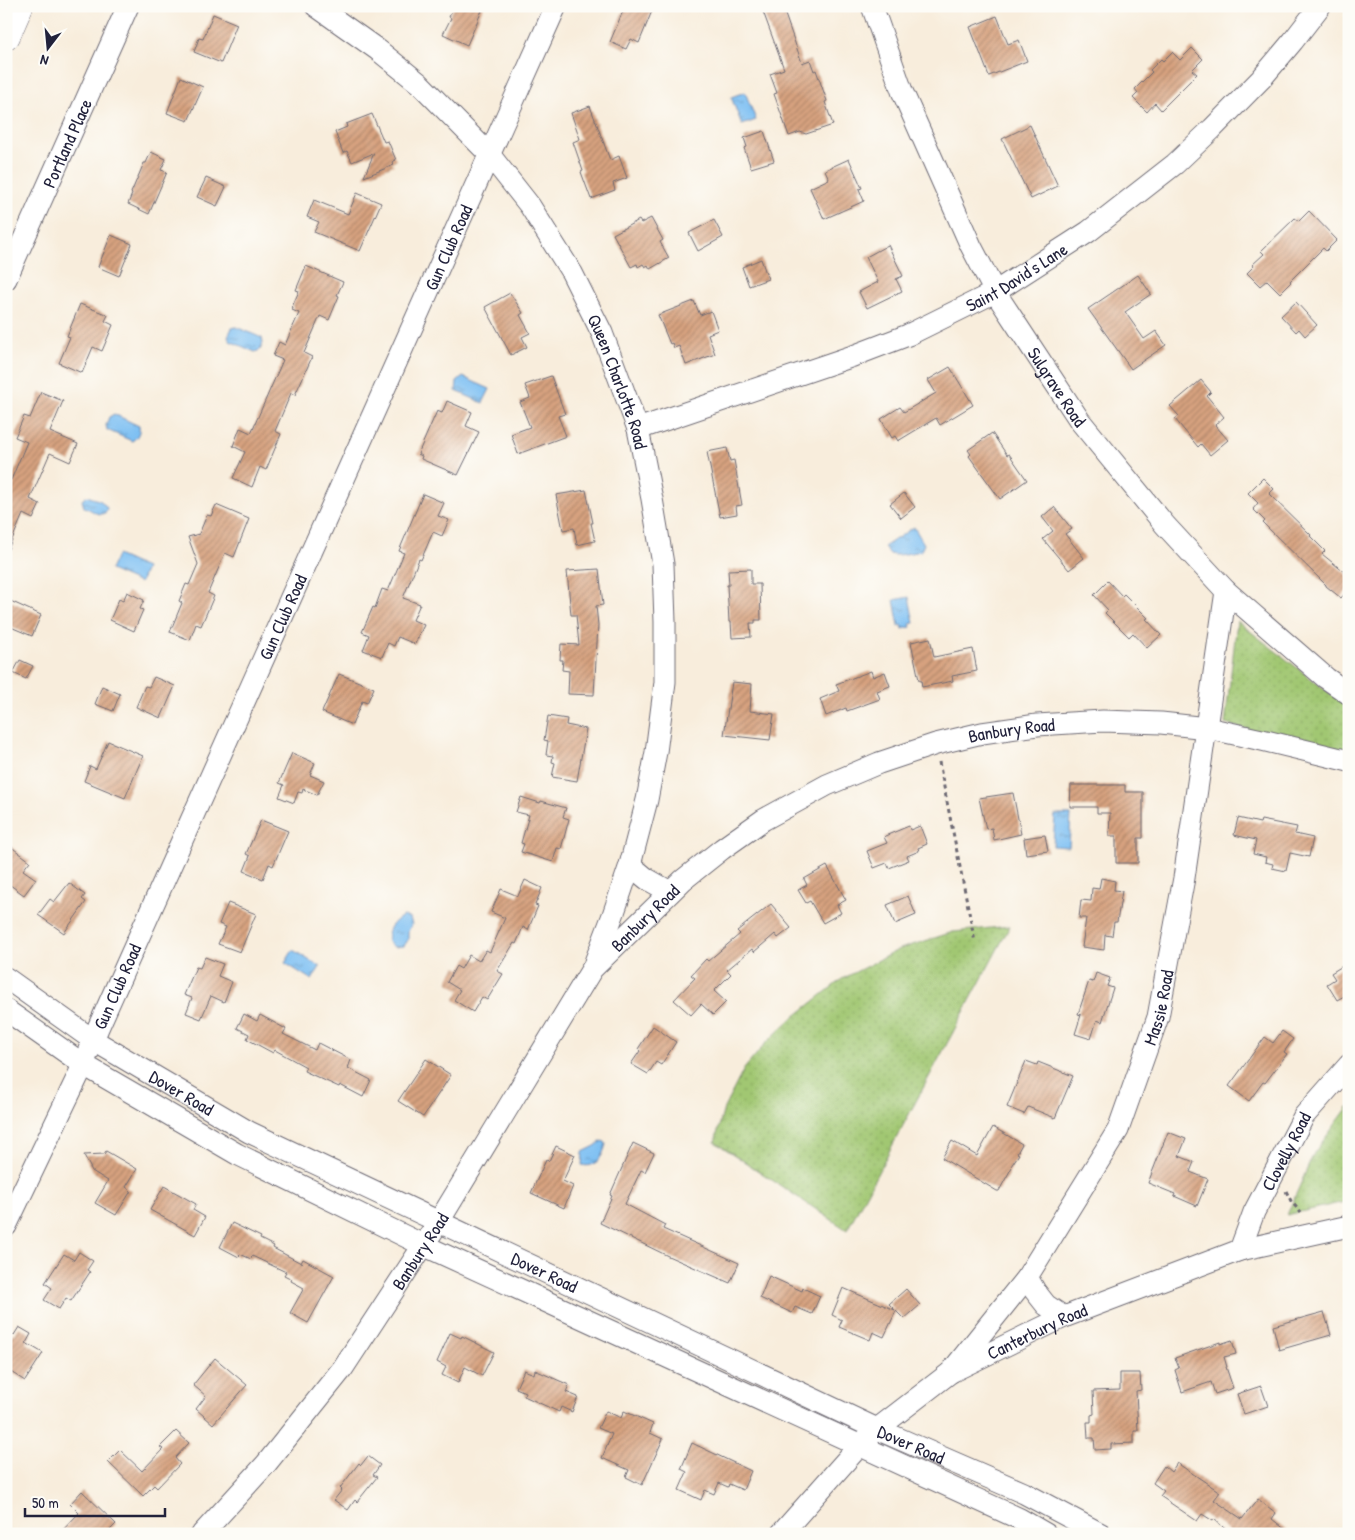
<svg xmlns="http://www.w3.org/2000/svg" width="1355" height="1540" viewBox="0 0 1355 1540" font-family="'Patrick Hand',sans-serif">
	<defs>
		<pattern id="park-dots" width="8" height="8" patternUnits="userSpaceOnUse" patternTransform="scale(1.25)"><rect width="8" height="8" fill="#a1c772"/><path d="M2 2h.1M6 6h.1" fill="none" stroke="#8aab64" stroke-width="1.8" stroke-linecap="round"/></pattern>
		<pattern id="water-ripples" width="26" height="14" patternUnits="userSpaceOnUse" patternTransform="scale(1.25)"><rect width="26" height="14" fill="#7dbff3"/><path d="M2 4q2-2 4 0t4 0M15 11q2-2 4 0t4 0" fill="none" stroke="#669bc6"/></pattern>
		<pattern id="building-hatch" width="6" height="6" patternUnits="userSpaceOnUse" patternTransform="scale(1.25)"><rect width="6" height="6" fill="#d7a27f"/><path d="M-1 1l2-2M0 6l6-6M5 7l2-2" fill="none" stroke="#ae8469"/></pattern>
	</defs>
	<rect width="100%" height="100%" fill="#fdfcf7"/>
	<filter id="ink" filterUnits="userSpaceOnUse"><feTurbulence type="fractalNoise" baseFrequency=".02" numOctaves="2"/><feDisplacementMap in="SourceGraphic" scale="10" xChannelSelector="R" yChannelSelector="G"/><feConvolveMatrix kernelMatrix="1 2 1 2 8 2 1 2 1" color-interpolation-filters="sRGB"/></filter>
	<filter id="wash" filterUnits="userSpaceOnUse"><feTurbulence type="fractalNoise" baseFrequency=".0096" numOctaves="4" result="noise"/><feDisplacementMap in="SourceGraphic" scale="20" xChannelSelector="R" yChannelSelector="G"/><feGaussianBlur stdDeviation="1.12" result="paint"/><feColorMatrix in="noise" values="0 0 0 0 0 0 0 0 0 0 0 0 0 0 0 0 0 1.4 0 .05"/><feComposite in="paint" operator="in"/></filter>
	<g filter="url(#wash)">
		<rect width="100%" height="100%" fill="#f8eddc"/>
		<g fill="url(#park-dots)" stroke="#627456">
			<polygon points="1237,621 1349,708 1349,754 1225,724"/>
			<polygon points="1010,926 847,1230 715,1142 724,1108 744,1069 766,1043 789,1021 842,979 900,949 953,932"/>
			<polygon points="1349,1106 1349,1201 1287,1215 1314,1153"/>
		</g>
		<g fill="url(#water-ripples)" stroke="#507097">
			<polygon points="745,92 756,120 742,125 731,97"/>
			<polygon points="236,327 262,338 263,343 260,350 255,352 230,341 228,336 232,328"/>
			<polygon points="463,377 490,389 483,403 456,391 457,382"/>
			<path d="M114,414L139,426C140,432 138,437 132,441L107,430L106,425L109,417Z"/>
			<path d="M87,496L101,501L107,508L106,512C98,518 92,509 84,507L82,500Z"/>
			<path d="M914,527L924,544L921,551C914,552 896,557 890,554C889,553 886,549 884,547Z"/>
			<polygon points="117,555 146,568 140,583 110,570"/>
			<polygon points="909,597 914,623 910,624 911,627 903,629 902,625 899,626 894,600"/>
			<polygon points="1055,815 1071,815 1069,847 1053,846"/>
			<path d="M403,916L410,918L412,924L408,931V940L404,946L394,947L388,942C386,929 393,922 403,916Z"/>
			<polygon points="293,950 320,967 312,980 285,963"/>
			<path d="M602,1141L605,1142L606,1144C603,1156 596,1169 582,1165L583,1152L595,1146Z"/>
		</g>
		<g id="blocks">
			<g fill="url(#building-hatch)">
				<polygon points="454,6 484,6 467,45 443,34 451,18 449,17"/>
				<polygon points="625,6 654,6 639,43 631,39 626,49 610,42"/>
				<polygon points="761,6 782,6 802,63 810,60 814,71 816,70 827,101 825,102 833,125 806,134 800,132 789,136 774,94 777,93 770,74 784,69"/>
				<polygon points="213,14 237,24 221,63 194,52 199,38 203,39"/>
				<polygon points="997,16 1008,44 1019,40 1027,61 989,76 970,27"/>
				<polygon points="1192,48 1203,59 1192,70 1197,74 1161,110 1155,103 1147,112 1133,98 1138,93 1135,89 1152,72 1150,70 1161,59 1163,61 1172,52 1180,60"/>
				<polygon points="181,77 203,87 188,121 167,113"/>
				<polygon points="590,106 610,160 619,156 627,178 613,183 615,190 591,199 581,172 583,171 573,142 580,139 571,113"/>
				<polygon points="372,114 384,142 388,141 396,160 392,162 394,165 364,177 374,153 352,162 347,151 343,153 335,132 347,127 346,124"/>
				<polygon points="1030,125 1058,186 1031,199 1002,139"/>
				<polygon points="764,131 774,161 751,168 744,148 747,147 744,138"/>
				<polygon points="151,152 166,159 161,170 167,172 149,214 128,204 132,194 131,193 144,163 146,163"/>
				<polygon points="849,159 862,188 859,189 864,201 824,219 810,188 829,179 825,170"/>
				<polygon points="206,178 226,187 217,206 197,197"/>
				<polygon points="357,193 381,203 360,251 314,232 319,222 307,217 314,200 348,214"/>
				<polygon points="1309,211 1337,240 1326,251 1323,248 1290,281 1291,282 1280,293 1267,280 1260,286 1247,273 1254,266 1252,265 1264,254 1261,251 1295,218 1299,221"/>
				<polygon points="651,218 663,240 660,242 669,258 650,269 648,265 645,267 643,264 638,267 637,264 631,267 613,234 639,220 641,223"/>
				<polygon points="714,220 723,237 698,251 689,233"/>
				<polygon points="111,235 132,244 119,276 98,267"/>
				<polygon points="888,245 903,276 896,279 902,291 867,308 859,292 878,282 866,257"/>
				<polygon points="761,259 768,279 749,286 742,267"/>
				<polygon points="306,266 343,282 337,295 339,296 329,320 320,316 304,353 312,357 295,395 291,393 275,431 281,434 266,470 260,467 252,487 233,478 245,452 233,446 240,428 251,433 283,360 273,356 279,342 285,345 299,313 292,310 293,307 292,307 299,291 296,290"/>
				<polygon points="1138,275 1151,294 1125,312 1144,339 1156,331 1166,345 1131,369 1088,309"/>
				<polygon points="510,293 523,313 520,315 530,333 522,337 527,347 511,355 485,307"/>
				<polygon points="694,301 700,315 711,311 718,330 708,334 715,354 686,365 679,346 674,348 672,343 670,344 658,315"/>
				<polygon points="1296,302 1317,325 1305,336 1299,329 1296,332 1281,316"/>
				<polygon points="80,304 108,315 105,321 113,325 102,351 93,347 82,373 59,363 70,337 67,336"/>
				<polygon points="950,367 973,405 940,425 936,418 898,441 895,436 892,438 881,419 900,407 904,412 936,393 928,380"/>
				<polygon points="551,376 565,414 558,416 566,436 518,454 511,434 530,427 520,402 530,398 525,385"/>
				<polygon points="1201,380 1211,392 1207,396 1224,417 1215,425 1228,440 1210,455 1201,444 1198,447 1175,419 1179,416 1170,406"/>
				<polygon points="41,392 63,401 50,432 78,444 70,462 50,453 30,499 40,504 33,519 23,514 6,554 6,478 11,480 27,442 15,437 24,416 30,418"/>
				<polygon points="447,401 472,412 466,426 479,432 458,475 421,459 422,456 418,454 437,411 442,413"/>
				<polygon points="992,433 1007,455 1009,454 1027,480 1000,499 969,456 971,454 968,450"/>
				<polygon points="727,448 730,461 734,460 742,505 736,506 737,514 720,517 707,452"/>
				<polygon points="1263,478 1274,489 1269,494 1311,535 1310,536 1325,551 1322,554 1349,576 1349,589 1341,598 1326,586 1326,585 1263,523 1265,521 1253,509 1258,503 1248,493"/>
				<polygon points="586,490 593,523 591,523 595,541 577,545 574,528 563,530 556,495"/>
				<polygon points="904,493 915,507 901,518 890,504"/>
				<polygon points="423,494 444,503 438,516 449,520 442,536 433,532 421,560 419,559 403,598 420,604 413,620 424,625 415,644 398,637 394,646 388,643 382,657 363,650 369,635 362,632 373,607 375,608 382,589 388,591 404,553 399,551"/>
				<polygon points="216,505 249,519 234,557 225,553 208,593 214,596 201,626 196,624 190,640 170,632 182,603 179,601 186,584 189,585 198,564 188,537 199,534 207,515 211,516"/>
				<polygon points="1054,507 1072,529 1065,534 1084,558 1069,570 1043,539 1053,531 1042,517"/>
				<polygon points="599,569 603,605 596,606 598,625 594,695 568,694 569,671 562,670 563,660 560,660 561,644 579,645 576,615 571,615 567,571"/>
				<polygon points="751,569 751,584 760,584 761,620 755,620 755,623 750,623 751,637 732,638 731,622 729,622 727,585 729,585 728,570"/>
				<polygon points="1108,581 1122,596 1124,594 1148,618 1146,619 1161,635 1147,648 1133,633 1129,637 1105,613 1108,610 1094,595"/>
				<polygon points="127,592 144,600 140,609 143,610 134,631 110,620 119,599 123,601"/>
				<polygon points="6,599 41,615 32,636 6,625"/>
				<polygon points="930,638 934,657 973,649 977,671 952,676 953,681 922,687 921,680 919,680 911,642"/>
				<polygon points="20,660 33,666 26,679 13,673"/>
				<polygon points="871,671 873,677 885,672 890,686 877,691 880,699 847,711 846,708 826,716 820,699 839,691 836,684"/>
				<polygon points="339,674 374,688 367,703 362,701 352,725 322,712"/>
				<polygon points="154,677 175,686 161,718 136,707 145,686 149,687"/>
				<polygon points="732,682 752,684 750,711 774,714 770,740 724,735"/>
				<polygon points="102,686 120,694 113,711 95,704"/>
				<polygon points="548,716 567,719 566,725 586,729 577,781 552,777 555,763 552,762 553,756 546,755 548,741 544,740"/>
				<polygon points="108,741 143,756 125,798 84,781 90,766 96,769"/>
				<polygon points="292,753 315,763 310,775 324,781 317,795 303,789 302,793 298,792 294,803 279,797 284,785 279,783"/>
				<polygon points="1071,785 1125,785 1125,792 1143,792 1143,838 1138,838 1138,863 1116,863 1116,836 1109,836 1110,813 1097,813 1097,807 1070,807"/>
				<polygon points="1013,793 1021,834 994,840 992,828 986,829 979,798"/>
				<polygon points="521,797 540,803 541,801 566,808 563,817 569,819 561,849 557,848 553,862 521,852 524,844 521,843 529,815 516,812"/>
				<polygon points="1238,818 1260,823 1261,820 1297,827 1295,834 1313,838 1309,857 1290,853 1286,871 1272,868 1273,864 1265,862 1266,857 1253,854 1256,840 1234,835"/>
				<polygon points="261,820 288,831 273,866 269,864 263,879 244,871 250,856 246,854"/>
				<polygon points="909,826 910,830 920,826 927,844 918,848 919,851 907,856 909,860 889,868 887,863 874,868 867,851 887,843 884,837 885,836"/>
				<polygon points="1045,835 1048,851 1026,854 1024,838"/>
				<polygon points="6,843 30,861 23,870 36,879 24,895 6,882"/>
				<polygon points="827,866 846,900 837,905 841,913 823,923 810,901 806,903 798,890 807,885 804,879"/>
				<polygon points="1101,878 1115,881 1114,890 1122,891 1117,922 1114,922 1112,936 1105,935 1104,950 1082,947 1086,918 1079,918 1081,900 1091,901 1092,888 1099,889"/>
				<polygon points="525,880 542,888 535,905 538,906 528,930 523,927 516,944 514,943 497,971 503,974 487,1000 482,997 473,1012 454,1000 460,990 447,982 456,966 461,969 469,955 479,961 486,950 490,952 505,918 491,912 501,889 518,896"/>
				<polygon points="69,883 85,895 82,899 86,902 64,933 38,915 50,899 54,902"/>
				<polygon points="908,896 916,915 895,924 887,905"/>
				<polygon points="228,903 256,914 240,952 218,944 226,927 219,924"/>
				<polygon points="771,904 791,928 778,938 775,934 754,952 752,949 727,970 731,974 714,991 726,1002 713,1015 701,1004 691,1015 674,1000 695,978 691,975 706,959 708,961 740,934 737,931"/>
				<polygon points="205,957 223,964 218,976 232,982 224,1002 211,996 201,1019 186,1013 192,998 184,995 196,967 200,968"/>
				<polygon points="1349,962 1349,999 1346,995 1337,1000 1327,984 1335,979 1331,973"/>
				<polygon points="1096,973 1110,978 1107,986 1113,988 1102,1022 1097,1020 1091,1039 1075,1034 1081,1015 1078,1014 1089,981 1093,982"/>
				<polygon points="244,1014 257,1021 260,1015 286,1029 283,1034 315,1050 318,1043 351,1060 348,1068 371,1080 363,1097 340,1085 339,1087 304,1071 306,1067 275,1050 273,1053 247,1039 249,1034 237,1028"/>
				<polygon points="653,1026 676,1042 661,1065 656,1062 648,1074 631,1064 640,1051 638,1049"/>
				<polygon points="1282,1031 1293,1039 1284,1052 1287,1054 1265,1083 1263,1082 1249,1101 1229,1086 1265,1037 1273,1043"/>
				<polygon points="426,1059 451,1075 423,1117 398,1101"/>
				<polygon points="1026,1061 1037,1065 1038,1062 1073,1076 1055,1118 1028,1107 1024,1114 1007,1107"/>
				<polygon points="993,1127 1022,1144 1017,1153 1019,1154 1011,1166 1012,1167 999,1191 997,1191 942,1158 952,1141 977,1156"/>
				<polygon points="1168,1132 1186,1139 1179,1156 1194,1162 1190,1172 1208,1179 1197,1206 1174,1196 1175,1194 1148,1183"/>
				<polygon points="633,1143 654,1153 645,1172 641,1170 625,1204 665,1225 663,1229 739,1263 730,1283 668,1256 600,1223 612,1196 610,1195"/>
				<polygon points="556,1146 575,1155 563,1181 573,1186 564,1208 531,1193 546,1160 549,1161"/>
				<polygon points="106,1151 137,1169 126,1187 131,1191 116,1215 95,1203 108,1181 92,1171 84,1155 104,1154"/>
				<polygon points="164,1186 196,1204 193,1210 205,1217 195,1235 150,1210"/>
				<polygon points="232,1223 261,1237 260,1239 274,1246 273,1248 301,1263 303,1259 334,1276 308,1323 290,1313 304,1288 291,1281 292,1279 284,1275 286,1272 252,1256 251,1259 240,1254 239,1257 220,1247"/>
				<polygon points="79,1252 93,1261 87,1270 90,1272 71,1301 66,1298 59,1309 44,1300 52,1288 45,1283 64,1254 74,1260"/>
				<polygon points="769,1276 802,1291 803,1288 820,1296 812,1314 795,1307 792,1313 760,1298"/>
				<polygon points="843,1288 895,1310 889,1304 906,1289 920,1305 904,1319 896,1311 884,1337 873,1332 870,1340 839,1327 842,1320 832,1315"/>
				<polygon points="1324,1312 1331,1335 1279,1350 1273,1326"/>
				<polygon points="19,1327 31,1334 26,1343 43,1353 25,1381 6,1369 6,1342 12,1333 14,1335"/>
				<polygon points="450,1333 461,1338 462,1336 494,1352 482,1376 465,1367 458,1383 442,1375 446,1367 437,1362"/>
				<polygon points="1232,1340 1236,1354 1224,1357 1227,1367 1226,1367 1233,1388 1215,1394 1211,1382 1182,1392 1175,1370 1179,1368 1175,1358 1220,1342 1220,1344"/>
				<polygon points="215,1358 247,1385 213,1424 196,1409 206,1396 193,1385"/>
				<polygon points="524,1370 534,1374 535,1370 569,1385 566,1392 578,1397 572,1412 561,1407 559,1412 524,1396 525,1392 516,1388"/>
				<polygon points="1120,1373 1140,1373 1141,1390 1136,1391 1138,1431 1134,1431 1134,1443 1111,1444 1111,1449 1095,1450 1094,1438 1088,1438 1087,1422 1091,1422 1091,1415 1094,1414 1093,1391 1120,1390"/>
				<polygon points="1261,1386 1268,1406 1244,1414 1237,1394"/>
				<polygon points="606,1411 621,1418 624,1411 653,1424 650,1433 663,1439 642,1485 626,1477 629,1470 602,1458 612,1434 598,1428"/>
				<polygon points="176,1431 189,1443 175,1458 180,1464 157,1488 154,1485 143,1496 108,1462 120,1450 142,1471 163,1449 160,1447"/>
				<polygon points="692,1443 751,1471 743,1490 729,1484 728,1487 719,1483 714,1494 705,1490 701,1500 679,1490 687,1472 681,1469"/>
				<polygon points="368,1456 380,1465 373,1475 377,1477 357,1502 355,1500 348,1510 334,1500 342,1490 340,1488 359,1463 361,1465"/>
				<polygon points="1177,1463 1220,1492 1214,1500 1242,1519 1258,1499 1276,1513 1272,1519 1291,1534 1231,1534 1214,1519 1213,1521 1202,1514 1197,1521 1160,1496 1164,1491 1153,1483 1164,1466 1171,1472"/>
				<polygon points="82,1491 116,1524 106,1534 59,1534 79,1513 70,1504"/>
			</g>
		</g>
	</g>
	<g filter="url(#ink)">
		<use href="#blocks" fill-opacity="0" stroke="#6d6973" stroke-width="1"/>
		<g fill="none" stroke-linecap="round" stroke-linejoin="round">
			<g stroke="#6d6973" stroke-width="23">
				<g id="street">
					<path id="s1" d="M316,6L378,50L420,84L489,154L530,206L572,273L602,333L638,429L652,499L663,564L665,622V682L656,752L647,800L630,865L613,915L595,962"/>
					<path id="s2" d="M872,6L902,91L971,246L995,292L1080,421L1165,525L1226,591L1326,678L1349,694"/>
					<path id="s3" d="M6,279L128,6"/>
					<path id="s4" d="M638,429L853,356L908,335L995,292L1088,232L1175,164L1212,129L1261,79L1293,41L1320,6"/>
					<polyline points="630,865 647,879 670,892"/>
					<path id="s5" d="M6,978L93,1040L249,1132L877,1429L1024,1493L1101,1534"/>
					<polyline points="6,1010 84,1065 237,1154 423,1245 1020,1519 1046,1534"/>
					<path id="s6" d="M6,1226L79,1074L98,1028L556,6"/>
					<path id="s7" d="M1240,1250L1254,1212L1304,1116L1349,1065"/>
					<polyline points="1027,1277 1035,1291 1046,1305 1064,1317"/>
					<path id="s8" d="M951,1372L1027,1277L1118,1130L1158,1017L1184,878L1226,591"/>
					<path id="s9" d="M202,1534L266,1464L343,1368L438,1223L592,969L683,880L722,849L763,820L827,785L879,763L936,744L982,733L1037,725L1103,721L1161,723L1207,728L1262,740L1349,761"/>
					<path id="s10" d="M781,1534L859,1446L877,1429L951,1372L1064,1317L1240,1250L1349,1226"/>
				</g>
			</g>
			<g stroke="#6d6973" stroke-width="29">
				<polyline id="highway" points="6,36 19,6"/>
			</g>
			<g stroke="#6d6973" stroke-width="3" stroke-dasharray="4 4" stroke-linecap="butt">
				<polyline points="939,762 975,942"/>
				<polyline points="1286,1191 1291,1201 1301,1213"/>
			</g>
			<use href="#street" stroke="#fff" stroke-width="21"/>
			<use href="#highway" stroke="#fff" stroke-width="28"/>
		</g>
	</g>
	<g text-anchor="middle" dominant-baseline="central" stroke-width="4" stroke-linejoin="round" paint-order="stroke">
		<g font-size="18" fill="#22223b" stroke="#fdfcf7">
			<text stroke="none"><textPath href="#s3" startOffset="149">Portland Place</textPath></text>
			<text stroke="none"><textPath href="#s6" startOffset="1074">Gun Club Road</textPath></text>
			<text stroke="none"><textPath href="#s4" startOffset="409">Saint David's Lane</textPath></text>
			<text stroke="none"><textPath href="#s1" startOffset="492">Queen Charlotte Road</textPath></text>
			<text stroke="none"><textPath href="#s2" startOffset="425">Sulgrave Road</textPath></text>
			<text stroke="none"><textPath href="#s6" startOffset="669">Gun Club Road</textPath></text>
			<text stroke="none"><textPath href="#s9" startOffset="1182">Banbury Road</textPath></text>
			<text stroke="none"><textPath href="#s9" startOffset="762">Banbury Road</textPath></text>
			<text stroke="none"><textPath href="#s6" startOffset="264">Gun Club Road</textPath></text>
			<text stroke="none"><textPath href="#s8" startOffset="424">Massie Road</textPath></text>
			<text stroke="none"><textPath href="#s5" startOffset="210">Dover Road</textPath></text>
			<text stroke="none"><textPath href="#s7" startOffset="109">Clovelly Road</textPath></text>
			<text stroke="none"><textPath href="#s9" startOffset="358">Banbury Road</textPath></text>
			<text stroke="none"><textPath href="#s5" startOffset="615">Dover Road</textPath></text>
			<text stroke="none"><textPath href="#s10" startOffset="331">Canterbury Road</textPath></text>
			<text stroke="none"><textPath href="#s5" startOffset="1020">Dover Road</textPath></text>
		</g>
	</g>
	<rect width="1355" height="1540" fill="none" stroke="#fdfcf7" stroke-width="25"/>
	<g transform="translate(48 48) rotate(196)" stroke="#fdfcf7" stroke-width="4" paint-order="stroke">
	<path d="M0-4L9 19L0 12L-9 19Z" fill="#22223b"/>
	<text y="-8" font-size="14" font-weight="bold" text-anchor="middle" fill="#22223b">N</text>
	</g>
	<path d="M25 1508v8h140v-8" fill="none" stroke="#22223b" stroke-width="2.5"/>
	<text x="32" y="1508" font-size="15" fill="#22223b" stroke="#fdfcf7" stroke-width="4" paint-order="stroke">50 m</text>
</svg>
